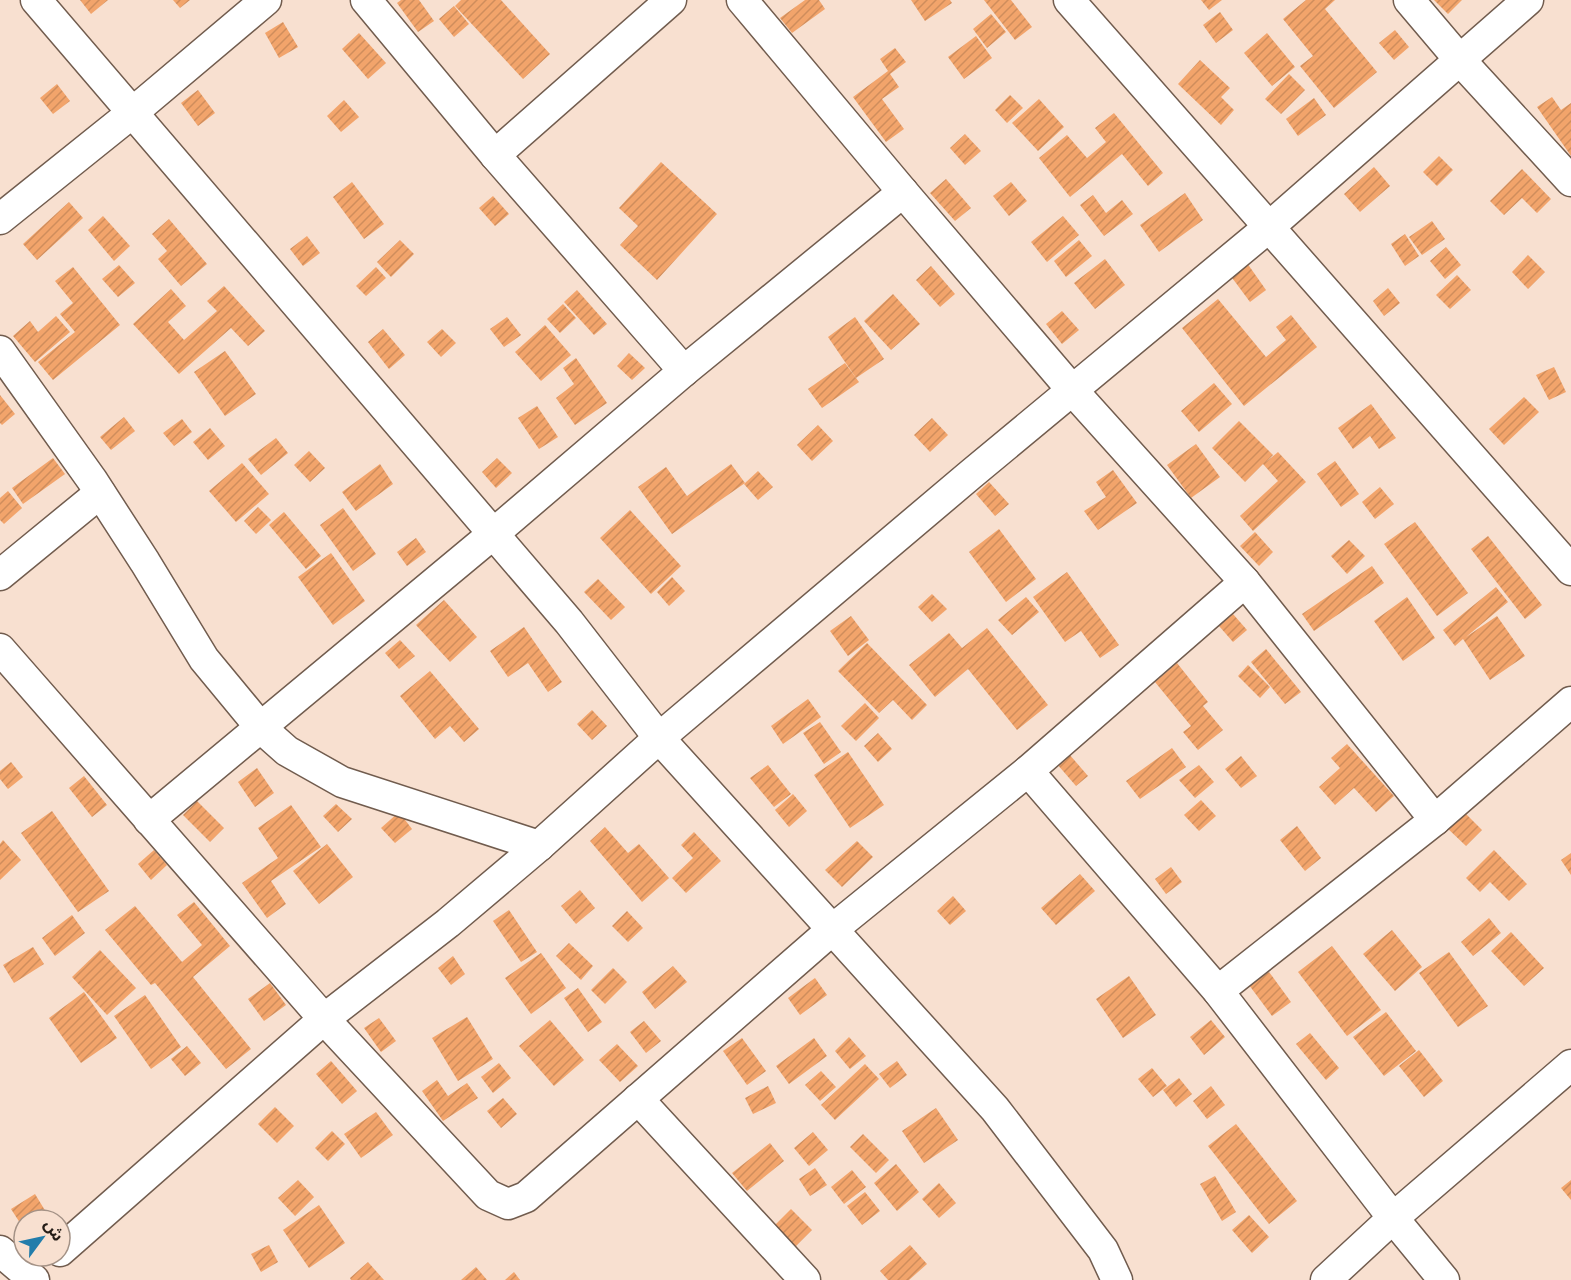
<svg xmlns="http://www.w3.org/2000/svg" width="1571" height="1280" viewBox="0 0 1571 1280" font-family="'Work Sans','Noto Sans Arabic',sans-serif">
	<defs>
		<pattern id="building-hatch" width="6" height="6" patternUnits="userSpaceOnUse" patternTransform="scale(1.5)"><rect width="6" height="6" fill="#f2a46b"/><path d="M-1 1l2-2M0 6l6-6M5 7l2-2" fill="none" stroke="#cf8d5c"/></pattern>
	</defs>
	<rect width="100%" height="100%" fill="#f8e0d0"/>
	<g fill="url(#building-hatch)">
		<polygon points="80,0 108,0 91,14"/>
		<polygon points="173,0 190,0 180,8"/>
		<polygon points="401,0 419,0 434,21 418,32 397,3"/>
		<polygon points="461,0 501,0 550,54 523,79 455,6"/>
		<polygon points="805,0 819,0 825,9 792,33 780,18"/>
		<polygon points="911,0 950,0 952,3 925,21"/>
		<polygon points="984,0 1011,0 1032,27 1015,40"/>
		<polygon points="1201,0 1222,0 1209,10"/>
		<polygon points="1306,0 1335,0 1325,9 1377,72 1334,108 1300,66 1313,56 1283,19"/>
		<polygon points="1434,0 1462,0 1448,14"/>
		<polygon points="454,6 469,24 454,37 439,19"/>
		<polygon points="1220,12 1233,30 1216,43 1203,25"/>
		<polygon points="991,14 1006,32 987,48 973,29"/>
		<polygon points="283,22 298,47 279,58 265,33"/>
		<polygon points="1395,30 1409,47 1394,60 1379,43"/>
		<polygon points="359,33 386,63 368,79 342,49"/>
		<polygon points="1267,33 1295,67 1272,86 1244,53"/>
		<polygon points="976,36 992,58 964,79 948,57"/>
		<polygon points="895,48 906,62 890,74 899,87 882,99 904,129 886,142 853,97 888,71 880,59"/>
		<polygon points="1200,60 1230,88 1221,97 1234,110 1221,125 1178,84"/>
		<polygon points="1289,74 1305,90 1281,114 1265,99"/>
		<polygon points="57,84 70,101 53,114 40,98"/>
		<polygon points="198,90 215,113 198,126 181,103"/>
		<polygon points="1010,95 1023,108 1007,123 995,110"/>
		<polygon points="1552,97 1561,110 1571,103 1571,156 1537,107"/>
		<polygon points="1314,98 1326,115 1298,136 1286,119"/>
		<polygon points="1039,99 1064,127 1038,151 1012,123"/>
		<polygon points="344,100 359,117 341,132 327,116"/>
		<polygon points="1114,113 1163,173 1148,186 1122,154 1070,197 1039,158 1067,135 1087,158 1106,142 1095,128"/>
		<polygon points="965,134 981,151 965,165 950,148"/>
		<polygon points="1439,156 1453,170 1437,186 1423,172"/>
		<polygon points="661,162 717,214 657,280 620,245 638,226 619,208"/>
		<polygon points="1374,167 1390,186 1360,212 1344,194"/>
		<polygon points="1522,169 1551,199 1537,213 1522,198 1504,215 1490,201"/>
		<polygon points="946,179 971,208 955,221 930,193"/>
		<polygon points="352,182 384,224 364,239 333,197"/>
		<polygon points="1011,182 1027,201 1009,216 993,196"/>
		<polygon points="1185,193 1203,220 1159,252 1140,225"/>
		<polygon points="1093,195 1106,213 1122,200 1133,214 1104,236 1080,205"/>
		<polygon points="493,196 509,214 495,226 479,208"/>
		<polygon points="69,202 83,218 37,260 23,244"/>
		<polygon points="103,216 130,246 114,261 88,230"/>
		<polygon points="1063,216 1079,235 1047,262 1031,242"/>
		<polygon points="169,219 207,264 181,286 158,259 167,251 152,234"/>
		<polygon points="1432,221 1445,239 1422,255 1409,237"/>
		<polygon points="1405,234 1419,256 1405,266 1391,244"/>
		<polygon points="307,236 320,253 303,266 290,249"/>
		<polygon points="400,240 414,254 391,277 377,262"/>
		<polygon points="1079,240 1092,256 1066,277 1054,261"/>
		<polygon points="1446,247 1461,265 1445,279 1430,261"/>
		<polygon points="1528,255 1545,272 1528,289 1512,272"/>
		<polygon points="1105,259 1125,285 1095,309 1074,283"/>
		<polygon points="1247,263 1266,290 1250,302 1230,275"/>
		<polygon points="119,265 135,283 118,297 102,279"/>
		<polygon points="931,266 955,294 940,307 916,280"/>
		<polygon points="73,267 120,325 53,380 38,362 75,332 60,314 73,303 55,281"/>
		<polygon points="376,267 386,278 366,296 356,286"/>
		<polygon points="1457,275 1471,290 1450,309 1436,295"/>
		<polygon points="224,286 265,331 248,346 231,328 179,374 133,324 171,289 186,306 168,322 184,340 217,311 207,301"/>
		<polygon points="1388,288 1400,303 1384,316 1373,301"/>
		<polygon points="577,290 607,324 594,335 564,302"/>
		<polygon points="893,294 920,324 891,350 864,321"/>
		<polygon points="1218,299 1266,357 1286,340 1276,327 1291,315 1317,347 1244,406 1182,328"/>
		<polygon points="563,304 576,318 560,333 547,319"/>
		<polygon points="1062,311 1079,330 1062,344 1046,324"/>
		<polygon points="56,316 70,332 35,362 13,336 30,321 38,332"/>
		<polygon points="507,317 521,335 504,347 490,329"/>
		<polygon points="855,317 884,359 856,378 828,337"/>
		<polygon points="545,325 571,355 541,381 515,352"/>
		<polygon points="383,329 405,355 389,369 368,342"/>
		<polygon points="442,329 456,343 441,357 427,342"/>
		<polygon points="225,351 256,394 225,416 194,372"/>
		<polygon points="629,353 645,368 632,380 617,366"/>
		<polygon points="576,358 607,403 575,425 556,398 574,384 563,368"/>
		<polygon points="845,363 859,382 822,408 808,389"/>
		<polygon points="1554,367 1566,392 1549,400 1536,375"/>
		<polygon points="1214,383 1232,404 1199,432 1181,411"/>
		<polygon points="0,395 15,414 2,425 0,423"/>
		<polygon points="1524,397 1539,412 1504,445 1489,429"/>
		<polygon points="1371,404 1396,438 1379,449 1370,436 1353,449 1338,428"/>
		<polygon points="537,406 558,437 539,449 518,418"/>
		<polygon points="124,417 135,431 111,450 100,437"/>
		<polygon points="932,418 948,435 930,452 914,435"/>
		<polygon points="182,419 192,432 174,446 163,433"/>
		<polygon points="1239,421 1273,455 1266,462 1278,452 1306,482 1253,531 1240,516 1278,481 1263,464 1245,482 1212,448"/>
		<polygon points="818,425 833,441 812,461 797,445"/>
		<polygon points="210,428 225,446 208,460 193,442"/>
		<polygon points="276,438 288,453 261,475 248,459"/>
		<polygon points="1196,444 1220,477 1191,498 1167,465"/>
		<polygon points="309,451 325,468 310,482 294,465"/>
		<polygon points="53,458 65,474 23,504 12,488"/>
		<polygon points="497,458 512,473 496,488 482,472"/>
		<polygon points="1335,461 1359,494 1341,507 1317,474"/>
		<polygon points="242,463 269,494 236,522 209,491"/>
		<polygon points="380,464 393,484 356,511 342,492"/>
		<polygon points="731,464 745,483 672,534 638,487 666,467 687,496"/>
		<polygon points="1113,470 1137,503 1098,530 1084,511 1106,497 1096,482"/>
		<polygon points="758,471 773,487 758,500 744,484"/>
		<polygon points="989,482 1009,504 995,516 976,494"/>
		<polygon points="1380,487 1394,504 1375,519 1362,502"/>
		<polygon points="8,491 22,508 4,524 0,520 0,498"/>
		<polygon points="258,507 271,520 256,534 244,521"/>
		<polygon points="343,508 376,554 353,571 320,525"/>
		<polygon points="630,510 681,566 651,594 600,538"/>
		<polygon points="284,512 321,556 306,569 269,525"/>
		<polygon points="1415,522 1468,593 1437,616 1384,544"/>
		<polygon points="999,529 1036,579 1006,602 969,552"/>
		<polygon points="1255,532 1273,552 1259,566 1240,546"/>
		<polygon points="1488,536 1542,605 1525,619 1471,549"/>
		<polygon points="416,538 426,552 407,566 397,552"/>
		<polygon points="1349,540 1365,556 1347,574 1331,556"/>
		<polygon points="331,553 365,601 333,625 298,577"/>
		<polygon points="1372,566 1384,583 1314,631 1302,614"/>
		<polygon points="1067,572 1119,645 1100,658 1081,631 1065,642 1033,597"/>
		<polygon points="672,577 685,591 669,606 657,592"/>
		<polygon points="598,579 625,607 611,620 584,592"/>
		<polygon points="1496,587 1508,602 1466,637 1497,616 1525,656 1490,680 1463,639 1455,646 1443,630"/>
		<polygon points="932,594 947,609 932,622 918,607"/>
		<polygon points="1026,597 1039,612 1012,635 998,620"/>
		<polygon points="1407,597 1435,638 1403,661 1374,621"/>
		<polygon points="444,600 477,637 450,662 416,625"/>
		<polygon points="1233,614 1247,630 1233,642 1219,626"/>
		<polygon points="851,616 869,640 848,656 830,631"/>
		<polygon points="524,627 562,682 548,692 528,663 508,677 490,651"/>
		<polygon points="987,628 1048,705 1017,730 968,669 935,697 909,665 949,633 962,648"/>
		<polygon points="400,640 415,656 399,669 385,653"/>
		<polygon points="867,643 927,705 912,720 893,700 879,713 838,671"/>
		<polygon points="1266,649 1301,692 1285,704 1251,662"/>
		<polygon points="1177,663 1208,702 1203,706 1223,730 1198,750 1183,732 1191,726 1155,682"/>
		<polygon points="1248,665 1270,687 1260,698 1238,676"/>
		<polygon points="430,671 479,729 464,742 450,726 435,739 400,696"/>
		<polygon points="808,699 821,717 783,744 771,726"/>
		<polygon points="865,703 879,718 856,741 841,726"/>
		<polygon points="592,710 607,726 592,740 577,724"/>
		<polygon points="820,722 841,752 824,764 803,733"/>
		<polygon points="878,733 892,749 878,762 864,746"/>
		<polygon points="1347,744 1394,796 1376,812 1354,788 1335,805 1319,787 1340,768 1331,758"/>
		<polygon points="1172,748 1186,767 1140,799 1126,781"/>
		<polygon points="848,752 884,805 850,828 814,775"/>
		<polygon points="1069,754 1088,776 1076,786 1057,764"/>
		<polygon points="1241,756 1257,776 1241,788 1225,769"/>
		<polygon points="11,762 23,777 8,789 0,779 0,771"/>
		<polygon points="768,765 791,794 774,807 750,778"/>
		<polygon points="1199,765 1214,782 1195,798 1179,780"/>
		<polygon points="257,768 274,793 255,807 238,782"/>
		<polygon points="84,776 107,805 92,817 69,788"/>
		<polygon points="793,794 807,811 789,827 775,810"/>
		<polygon points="1201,800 1216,816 1199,831 1184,815"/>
		<polygon points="197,801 224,828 210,842 183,815"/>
		<polygon points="336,804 352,819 338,832 323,816"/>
		<polygon points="291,805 321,847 271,881 286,904 267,918 242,883 278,858 258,828"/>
		<polygon points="1461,809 1482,830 1466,846 1445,826"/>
		<polygon points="52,811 109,891 78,912 21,833"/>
		<polygon points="399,812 412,829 395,843 381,828"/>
		<polygon points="1297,826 1321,858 1305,871 1280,840"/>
		<polygon points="605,827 628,853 639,844 669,878 642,902 590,841"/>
		<polygon points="694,832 721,861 686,893 672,878 693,858 681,845"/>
		<polygon points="3,840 21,860 0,880 0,844"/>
		<polygon points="857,841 873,857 842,887 825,870"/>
		<polygon points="327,844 353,877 319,904 293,871"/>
		<polygon points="154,850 167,865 151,880 138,864"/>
		<polygon points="1494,850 1527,884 1509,901 1490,882 1480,892 1466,878"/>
		<polygon points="1571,853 1571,875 1561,860"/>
		<polygon points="1171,867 1182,882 1166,894 1155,879"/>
		<polygon points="1080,874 1095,891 1056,925 1041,908"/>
		<polygon points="580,890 595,908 576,924 561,906"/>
		<polygon points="953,896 966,911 950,925 937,911"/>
		<polygon points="194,902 230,946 193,977 251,1049 226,1069 155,983 151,985 105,930 135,906 182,962 202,945 177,915"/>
		<polygon points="509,910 537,952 521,962 493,921"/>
		<polygon points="627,911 643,928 628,942 612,926"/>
		<polygon points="72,915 85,933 55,956 42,938"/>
		<polygon points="1489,918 1501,933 1473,956 1461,942"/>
		<polygon points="1392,930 1422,967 1395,991 1363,954"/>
		<polygon points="1511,932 1544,968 1524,986 1491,951"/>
		<polygon points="569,943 593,966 581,980 556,956"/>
		<polygon points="1332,946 1381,1010 1347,1036 1298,972"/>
		<polygon points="33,947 44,964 14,983 3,965"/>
		<polygon points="100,950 136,988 107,1015 72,977"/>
		<polygon points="1449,952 1488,1006 1458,1027 1419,973"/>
		<polygon points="541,953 566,988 531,1014 505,978"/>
		<polygon points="453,956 465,974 451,985 438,968"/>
		<polygon points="673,966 687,982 655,1009 642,992"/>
		<polygon points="613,968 627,982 605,1004 591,990"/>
		<polygon points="1269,972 1291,1002 1272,1016 1249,985"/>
		<polygon points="1129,976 1156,1015 1123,1038 1096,999"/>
		<polygon points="815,978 827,995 800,1015 788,998"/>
		<polygon points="270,983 286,1005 264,1021 248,999"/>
		<polygon points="578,988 602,1022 588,1032 564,998"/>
		<polygon points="84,992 117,1038 81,1063 49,1018"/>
		<polygon points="145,995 181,1047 151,1069 114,1016"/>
		<polygon points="1386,1012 1416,1051 1384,1076 1353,1037"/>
		<polygon points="467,1017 493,1059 458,1081 432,1038"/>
		<polygon points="379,1018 396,1041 381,1052 364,1028"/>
		<polygon points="550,1020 584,1060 554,1086 519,1046"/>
		<polygon points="1211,1020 1225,1037 1204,1055 1190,1037"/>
		<polygon points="644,1021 661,1041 646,1053 630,1032"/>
		<polygon points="1310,1033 1339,1068 1326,1080 1296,1044"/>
		<polygon points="849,1037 866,1056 850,1069 835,1051"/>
		<polygon points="742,1038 766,1071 747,1085 723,1051"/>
		<polygon points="814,1038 827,1056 789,1084 776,1066"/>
		<polygon points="617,1044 638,1066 620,1082 599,1060"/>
		<polygon points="187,1046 201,1063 185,1076 171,1059"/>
		<polygon points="1419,1050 1443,1081 1424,1097 1399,1066"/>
		<polygon points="331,1061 357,1091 342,1104 316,1074"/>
		<polygon points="897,1061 907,1075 890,1088 879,1074"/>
		<polygon points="499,1063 511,1078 493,1093 481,1077"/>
		<polygon points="865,1064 879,1079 835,1120 821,1105"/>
		<polygon points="1152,1068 1167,1086 1153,1097 1138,1079"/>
		<polygon points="821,1071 836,1087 820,1101 805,1085"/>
		<polygon points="1179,1078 1192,1094 1176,1107 1163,1090"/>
		<polygon points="437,1080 448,1096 467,1083 478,1098 443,1121 422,1091"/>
		<polygon points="768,1086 776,1103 753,1114 745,1098"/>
		<polygon points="1211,1086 1225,1105 1207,1119 1193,1101"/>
		<polygon points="503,1098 517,1114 501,1128 487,1111"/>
		<polygon points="275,1107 294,1126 277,1143 258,1124"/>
		<polygon points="936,1108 958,1140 924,1163 902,1131"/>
		<polygon points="376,1112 393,1135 361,1158 344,1134"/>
		<polygon points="1236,1124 1297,1201 1269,1224 1208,1146"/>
		<polygon points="332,1131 345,1144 328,1161 315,1148"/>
		<polygon points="813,1132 828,1150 809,1166 794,1148"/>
		<polygon points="863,1134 889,1160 876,1173 850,1147"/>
		<polygon points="770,1143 784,1161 747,1191 732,1173"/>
		<polygon points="896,1164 919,1192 897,1211 874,1183"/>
		<polygon points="815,1168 827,1185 810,1196 799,1179"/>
		<polygon points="852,1170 866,1187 844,1204 831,1187"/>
		<polygon points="1215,1176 1236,1212 1222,1221 1200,1184"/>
		<polygon points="298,1180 314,1197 295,1216 278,1198"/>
		<polygon points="1571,1180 1571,1200 1561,1188"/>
		<polygon points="939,1183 956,1203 939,1218 922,1199"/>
		<polygon points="865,1192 880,1211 862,1225 847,1206"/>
		<polygon points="35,1194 46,1212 32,1220 24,1220 24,1225 22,1226 11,1209"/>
		<polygon points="319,1205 345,1243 309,1268 283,1230"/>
		<polygon points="791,1209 812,1230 795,1247 774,1226"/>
		<polygon points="1249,1215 1269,1237 1252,1253 1232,1230"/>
		<polygon points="269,1245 278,1262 261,1272 251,1254"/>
		<polygon points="910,1245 927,1264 909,1280 888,1280 880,1271"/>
		<polygon points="368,1262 384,1280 351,1280 350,1278"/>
		<polygon points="476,1267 487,1280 461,1280"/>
		<polygon points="514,1272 520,1280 505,1280"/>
	</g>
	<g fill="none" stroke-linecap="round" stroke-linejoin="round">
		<g stroke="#715c4e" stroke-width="33">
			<g id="minor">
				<polyline points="36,0 569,622 659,738 995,1109 1103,1250 1117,1280"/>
				<polyline points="366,0 495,155 684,371"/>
				<polyline points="742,0 903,192 1073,391 1245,582 1435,820"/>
				<polyline points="1069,0 1571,570"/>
				<polyline points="1409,0 1459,59 1571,181"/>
				<polyline points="495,155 671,0"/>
				<polyline points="0,219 132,113 266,0"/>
				<polyline points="0,351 92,480 145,562 204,659 261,728 287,751 342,782 539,846"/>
				<polyline points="0,575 100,493"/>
				<polyline points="0,649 324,1019 488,1195 508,1204 526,1197 833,929 1028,771 1245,582"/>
				<polyline points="1028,771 1218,991 1393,1218 1444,1280"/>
				<polyline points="149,820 493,534 684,371 903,192"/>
				<polyline points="1218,991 1435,820 1571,702"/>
				<polyline points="638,1099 805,1280"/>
				<polyline points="0,1251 34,1280"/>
				<polyline points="60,1251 324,1019 448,923 539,846 659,738 970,475 1269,227 1528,0"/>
				<polyline points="1326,1280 1393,1218 1571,1065"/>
			</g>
		</g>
		<use href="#minor" stroke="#fff" stroke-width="30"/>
	</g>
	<g transform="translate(42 1238) rotate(57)"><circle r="28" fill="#f8e0d0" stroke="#a49286" stroke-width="1.5"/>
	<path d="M0-4.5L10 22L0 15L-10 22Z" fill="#227dab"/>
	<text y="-9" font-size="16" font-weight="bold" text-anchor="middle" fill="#251d17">ش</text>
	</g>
</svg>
